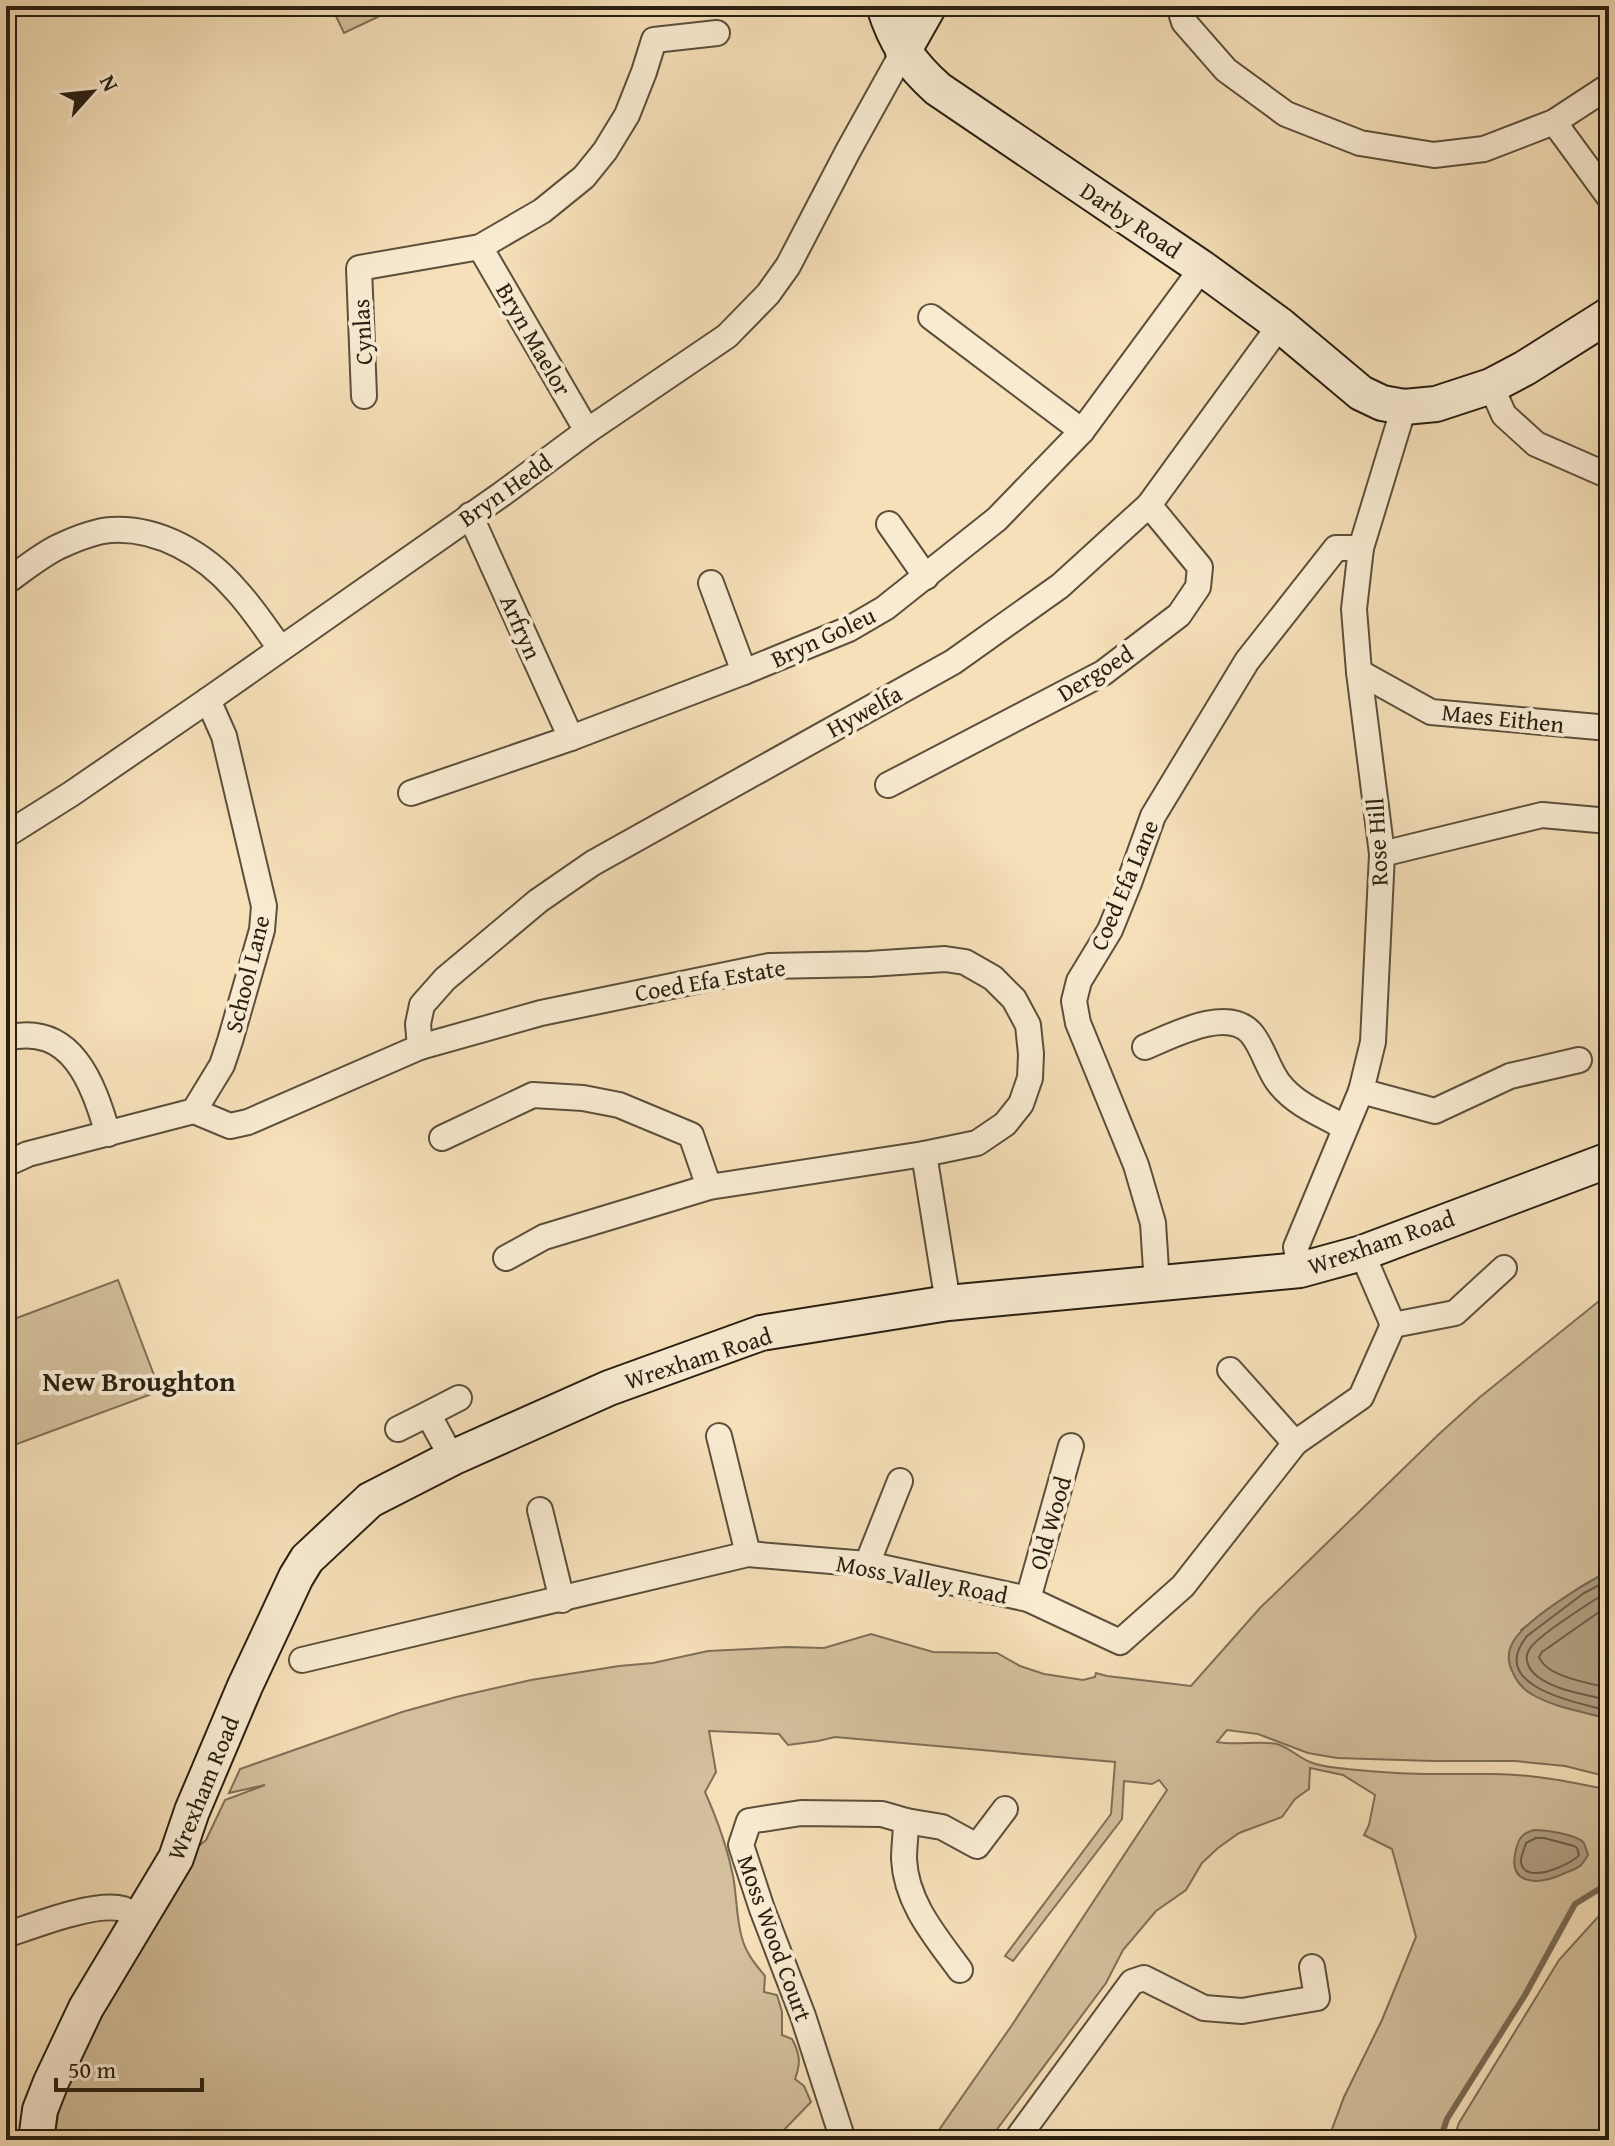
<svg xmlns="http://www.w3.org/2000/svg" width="1615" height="2146" viewBox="0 0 1615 2146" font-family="'Gentium Book Plus',serif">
	<rect width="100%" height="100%" fill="#f6e0b9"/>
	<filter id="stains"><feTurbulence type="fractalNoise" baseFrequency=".0025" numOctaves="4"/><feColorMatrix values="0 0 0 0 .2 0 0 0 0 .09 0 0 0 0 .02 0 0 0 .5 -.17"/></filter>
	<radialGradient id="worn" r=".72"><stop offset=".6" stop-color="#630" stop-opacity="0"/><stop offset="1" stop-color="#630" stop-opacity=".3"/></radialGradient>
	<g fill="#d3bf9c" stroke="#7e6f56" stroke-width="2">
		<polygon points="331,6 401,6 344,33"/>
		<polygon points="118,1280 160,1391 6,1448 6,1322"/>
		<path d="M1609,1293V1571L1580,1587L1521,1630L1551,1703L1609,1719V1777L1565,1766L1515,1761H1433L1337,1758L1308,1753L1258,1734L1227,1730L1217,1742C1237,1746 1258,1740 1277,1744C1290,1748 1298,1757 1310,1762C1321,1767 1345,1769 1358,1770C1403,1775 1448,1774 1493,1774C1532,1774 1571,1782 1609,1790V1888L1586,1896L1575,1904L1557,1933L1532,1984L1447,2118L1440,2140H1328L1344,2097L1382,2020L1416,1937L1392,1849L1364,1835L1369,1825L1375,1795L1343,1775L1310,1768L1309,1789L1295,1799L1282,1817L1239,1833L1218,1848L1202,1863L1186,1890L1156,1911L1123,1950L1106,1983L989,2140H932L1012,2025L1167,1790L1159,1780L1152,1784L1124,1781L1122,1819L1013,1961L1005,1956L1111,1814L1115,1762L835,1737L818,1741L788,1745L779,1734L709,1731L716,1772L705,1792C717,1819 727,1846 733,1876C737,1896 736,1918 742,1938C746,1953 755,1964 765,1976L764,1992L777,1995L782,2012V2035L792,2039C800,2054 801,2063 795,2079L804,2086L811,2102L779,2135L780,2140H54L59,2108L90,2033L129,1966L173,1897L181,1860L206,1840L225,1800L265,1785L229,1793L240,1769L402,1712L456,1697L531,1680L619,1666L653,1663L708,1651L786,1647L824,1648L871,1634L933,1652L997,1653L1020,1666L1044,1674L1083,1680L1095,1677L1096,1673L1107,1676L1191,1686L1260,1608L1438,1435L1480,1397Z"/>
		<polygon points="1609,1908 1609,2140 1453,2140 1459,2123 1559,1960 1597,1918"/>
	</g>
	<g fill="#b09e80" stroke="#7a6b54" stroke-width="2">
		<path d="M1609,1571V1719C1584,1712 1556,1708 1533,1695C1524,1690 1517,1682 1513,1673C1508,1664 1507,1653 1512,1644C1522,1621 1586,1583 1609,1571Z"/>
		<path d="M1534,1830C1545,1830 1575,1834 1583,1842C1585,1844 1587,1852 1588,1855C1586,1858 1584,1862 1581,1865C1577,1869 1569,1871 1563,1874C1536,1886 1505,1885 1517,1846C1520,1836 1524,1833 1534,1830Z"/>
	</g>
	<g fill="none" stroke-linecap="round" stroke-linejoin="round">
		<g stroke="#6c5e48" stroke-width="2">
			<path d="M1609,1580L1584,1593L1527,1636C1486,1687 1577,1702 1609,1711"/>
			<path d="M1609,1591C1594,1600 1535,1637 1529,1650C1523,1660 1530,1671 1538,1677C1557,1691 1586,1694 1609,1701"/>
			<path d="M1609,1605L1542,1652L1539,1657C1547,1677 1589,1683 1609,1688"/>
			<path d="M1536,1838H1544L1574,1846L1577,1848L1579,1855C1571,1865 1524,1886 1521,1862C1520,1857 1525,1848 1526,1843Z"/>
		</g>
		<polyline stroke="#7a6b54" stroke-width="6" points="1440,2140 1447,2119 1525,1995 1575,1904 1609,1883"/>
		<g stroke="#5c4f3b" stroke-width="28">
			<g id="street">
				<polyline points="1179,6 1184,22 1226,70 1286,114 1360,143 1434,155 1484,149 1554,122 1609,86"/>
				<polyline points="1554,122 1609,197"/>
				<polyline points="480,247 587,431"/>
				<polyline points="931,317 1082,431"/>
				<polyline points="1491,386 1504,415 1536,444 1609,476"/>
				<polyline points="364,396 359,268 480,247 542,211 584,177 605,151 627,115 644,72 654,40 717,33"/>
				<polyline points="470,515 571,738"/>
				<polyline points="889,524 926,577"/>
				<path d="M6,582C23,570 40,556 58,547C73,540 94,531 111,530C158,527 205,554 235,589C252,607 266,629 280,648"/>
				<polyline points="711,583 744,672"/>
				<polyline points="1359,672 1431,712 1609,728"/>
				<polyline points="888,785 1103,673 1179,615 1198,587 1200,567 1149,505"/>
				<polyline points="411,793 571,738 744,672 849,629 885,608 997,519 1082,431 1202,268"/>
				<polyline points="6,835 71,794 208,700 502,494 587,431 727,336 768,294 788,266 848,151 903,52"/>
				<polyline points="1382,854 1542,815 1609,821"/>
				<path d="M6,1038C72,1022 93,1083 108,1134"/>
				<polyline points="420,1047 418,1024 422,1005 445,979 538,901 593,863 953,662 1060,586 1149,505 1280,325"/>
				<path d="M1145,1047C1172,1036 1227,1006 1251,1033C1263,1047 1267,1067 1278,1082C1294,1104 1322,1115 1345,1127"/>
				<polyline points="1361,1091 1435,1111 1510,1076 1579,1060"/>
				<polyline points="194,1111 230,1126 248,1122 420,1047 541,1013 769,966 869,964 945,959 965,962 993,978 1014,999 1028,1025 1031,1054 1030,1078 1021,1104 1005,1124 977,1143 924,1154 709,1187 544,1237 506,1258"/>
				<polyline points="442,1138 533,1095 583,1098 619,1105 691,1135 709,1187"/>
				<polyline points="924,1154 948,1303"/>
				<polyline points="6,1164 28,1154 194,1111 222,1065 230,1041 262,930 264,906 224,736 208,700"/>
				<polyline points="1362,1253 1393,1325 1455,1313 1504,1268"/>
				<polyline points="1300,1270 1296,1247 1361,1091 1373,1042 1382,854 1359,672 1354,609 1361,548 1404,407"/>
				<polyline points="1157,1285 1153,1223 1136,1165 1078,1023 1074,1001 1079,981 1110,930 1129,883 1153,816 1247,661 1336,548 1361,548"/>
				<polyline points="1230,1370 1295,1443"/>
				<polyline points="398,1429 428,1414"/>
				<polyline points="719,1436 748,1554"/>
				<polyline points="452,1458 428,1414 459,1398"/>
				<polyline points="540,1510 562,1600"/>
				<polyline points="867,1564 900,1481"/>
				<polyline points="1028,1599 1071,1446"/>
				<polyline points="302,1660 748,1554 867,1564 1028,1599 1120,1642 1183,1586 1295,1443 1361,1397 1393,1325"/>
				<path d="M906,1821C906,1834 904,1847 904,1859C906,1903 936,1937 960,1970"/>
				<path d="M6,1935C33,1926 96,1901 123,1909C129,1911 134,1916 139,1919"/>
				<polyline points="843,2140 803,2016 762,1909 741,1845 749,1821 801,1813 882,1814 906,1821 942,1827 977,1846 1005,1809"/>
				<polyline points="1016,2140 1132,1982 1144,1978 1204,2008 1242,2011 1317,1998 1312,1967"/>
			</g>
		</g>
		<g stroke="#281f11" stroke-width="38">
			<g id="secondary">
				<path d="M884,6C895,42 910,64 938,89L1202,268L1280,325L1361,393L1382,403L1404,407L1436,404L1491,386L1525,368L1609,315"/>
				<polyline points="903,52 929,6"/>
				<polyline points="36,2140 40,2110 51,2082 86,2008 176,1858 192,1811 245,1686 296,1577 307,1559 370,1500 452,1458 609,1388 761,1333 948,1303 1300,1270 1362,1253 1609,1160"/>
			</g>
		</g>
		<use href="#street" stroke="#f9ebd2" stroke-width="24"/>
		<use href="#secondary" stroke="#f9ebd2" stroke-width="34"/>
	</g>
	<g text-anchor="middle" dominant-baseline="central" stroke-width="8" stroke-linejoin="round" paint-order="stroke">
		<g font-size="24" fill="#281f11" stroke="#f9ebd2">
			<text transform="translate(1131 220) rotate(34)">Darby Road</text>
			<text transform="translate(362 332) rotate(-93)">Cynlas</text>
			<text transform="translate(534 339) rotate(60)">Bryn Maelor</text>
			<text transform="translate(505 490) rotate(-35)">Bryn Hedd</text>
			<text transform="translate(521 627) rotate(66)">Arfryn</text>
			<text transform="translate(823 637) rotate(-25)">Bryn Goleu</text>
			<text transform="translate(1095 673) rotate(-32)">Dergoed</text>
			<text transform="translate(864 711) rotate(-29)">Hywelfa</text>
			<text transform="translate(1503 718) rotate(6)">Maes Eithen</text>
			<text transform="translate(1377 842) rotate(-93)">Rose Hill</text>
			<text transform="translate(1124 885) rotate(-67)">Coed Efa Lane</text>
			<text transform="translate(247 974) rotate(-76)">School Lane</text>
			<text transform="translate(710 980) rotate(-10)">Coed Efa Estate</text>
			<text transform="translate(1381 1242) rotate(-19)">Wrexham Road</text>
			<text transform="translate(698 1358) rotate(-18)">Wrexham Road</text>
			<text transform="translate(1050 1523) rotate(-74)">Old Wood</text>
			<text transform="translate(922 1579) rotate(11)">Moss Valley Road</text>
			<text transform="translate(203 1788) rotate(-68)">Wrexham Road</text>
			<text transform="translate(775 1938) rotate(70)">Moss Wood Court</text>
		</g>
		<g font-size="28" font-weight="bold" fill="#281f11" stroke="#f9ebd2">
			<text x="139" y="1380">New Broughton</text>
		</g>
	</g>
	<rect width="1615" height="2146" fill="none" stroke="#f6e0b9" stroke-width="32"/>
	<rect x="8" y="8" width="1599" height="2130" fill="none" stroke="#281f11" stroke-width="4"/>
	<rect x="16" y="16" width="1583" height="2114" fill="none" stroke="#281f11" stroke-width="2"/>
	<g transform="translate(92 92) rotate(63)" stroke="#f9ebd2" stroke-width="6" paint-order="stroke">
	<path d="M0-6L14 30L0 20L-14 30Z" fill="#281f11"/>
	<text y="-12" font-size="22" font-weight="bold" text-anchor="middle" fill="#281f11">N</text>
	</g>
	<path d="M56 2078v12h146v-12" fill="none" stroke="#281f11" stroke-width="4"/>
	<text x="68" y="2078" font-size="24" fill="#281f11" stroke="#f9ebd2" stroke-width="6" paint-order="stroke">50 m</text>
	<rect width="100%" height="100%" filter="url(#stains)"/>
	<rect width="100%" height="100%" fill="url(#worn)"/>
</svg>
